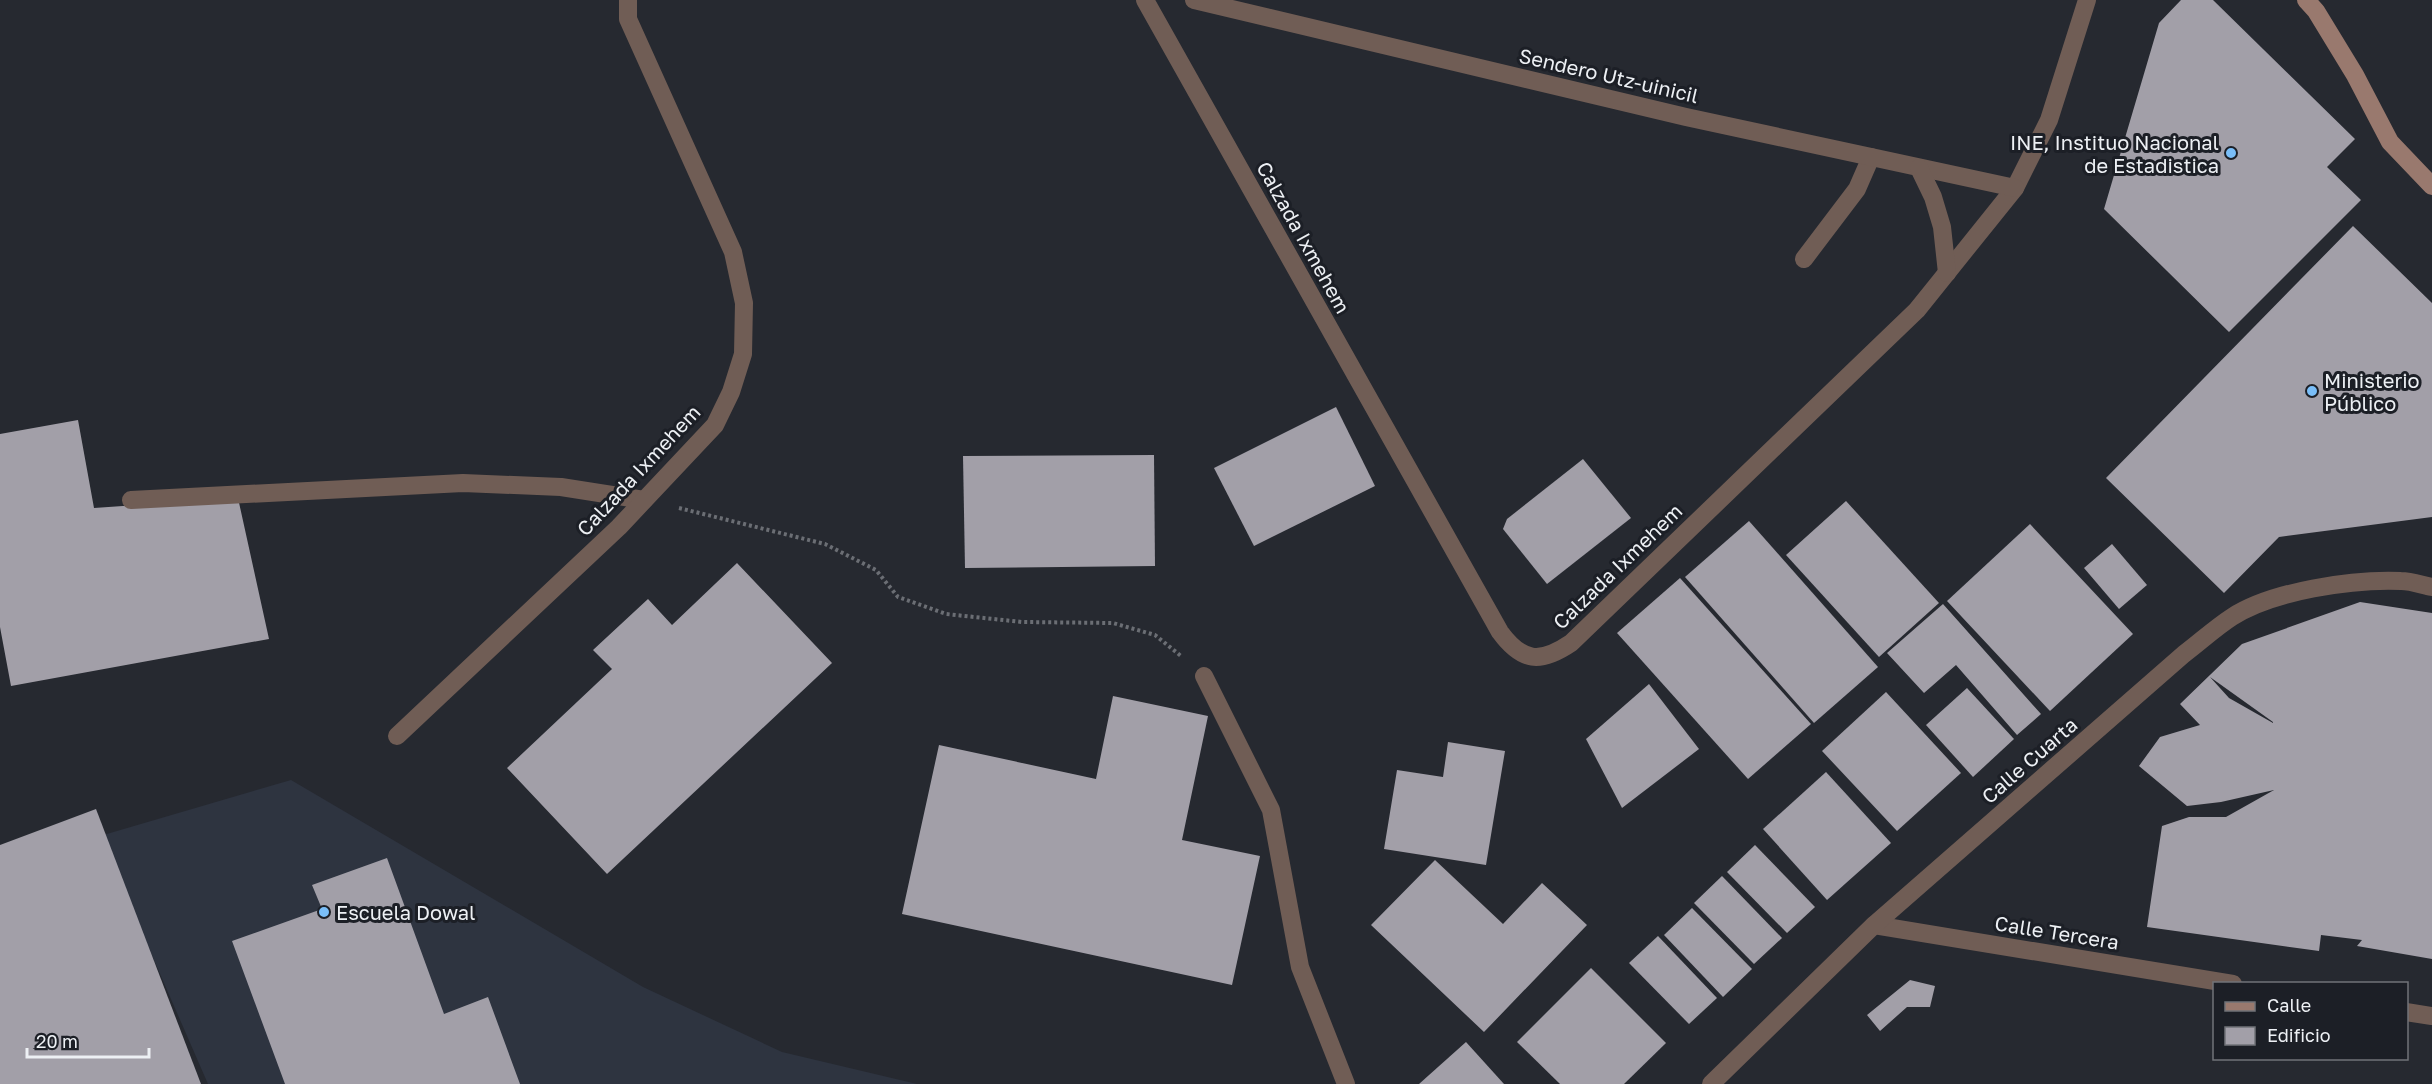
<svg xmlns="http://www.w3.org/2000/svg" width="2432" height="1084" viewBox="0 0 2432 1084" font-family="'Golos Text',sans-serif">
	<rect width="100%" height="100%" fill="#262930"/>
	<polygon fill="#2e3440" points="291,780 643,987 782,1052 917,1084 208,1084 100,836"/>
	<g fill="#a29fa8" fill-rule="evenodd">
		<polygon points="2181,0 2213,0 2355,139 2327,167 2361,200 2229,332 2104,209 2159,23"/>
		<polygon points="2353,226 2432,303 2432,517 2279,537 2224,593 2106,478"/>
		<polygon points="1336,407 1375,486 1254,546 1214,468"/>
		<polygon points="78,420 94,508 238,498 269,639 11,686 0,627 0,434"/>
		<polygon points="1154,455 1155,566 965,568 963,456"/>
		<polygon points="1583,459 1631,518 1547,584 1503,529 1507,519"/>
		<polygon points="1846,501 1939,603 1879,657 1786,555"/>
		<polygon points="1749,521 1878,667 1814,723 1685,577"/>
		<polygon points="2030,524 2133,634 2050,711 1947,601"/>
		<polygon points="2112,544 2147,585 2119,609 2084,568"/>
		<polygon points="737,563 832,663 607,874 507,768 612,669 593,650 648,599 672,625"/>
		<polygon points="1680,578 1811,724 1748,779 1617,633"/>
		<path d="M2360,602L2432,613V959L2357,946L2362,940L2321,935L2319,951L2147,927L2162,826L2189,817H2226L2274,790L2221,802L2187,806L2139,766L2160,737L2200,725L2180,704L2242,644ZM2210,677L2273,722V723L2229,698Z"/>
		<polygon points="1943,604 2041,714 2017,735 1956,665 1924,693 1887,653"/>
		<polygon points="1649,684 1699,749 1622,808 1586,739"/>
		<polygon points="1967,688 2014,739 1973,777 1926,725"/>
		<polygon points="1886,692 1961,773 1897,831 1822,751"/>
		<polygon points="1113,696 1208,716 1182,840 1260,856 1232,985 902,914 939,745 1096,779"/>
		<polygon points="1448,742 1505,751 1486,865 1384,849 1397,770 1443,777"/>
		<polygon points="1826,772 1891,843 1827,900 1763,829"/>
		<polygon points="96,809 201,1084 0,1084 0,845"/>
		<polygon points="1755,845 1815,907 1787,933 1727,872"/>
		<polygon points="387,858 444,1014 488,997 520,1084 285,1084 232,941 322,909 312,885"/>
		<polygon points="1435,860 1503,924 1542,883 1587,925 1484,1032 1371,925"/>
		<polygon points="1722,876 1782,938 1754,964 1694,903"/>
		<polygon points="1692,908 1752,969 1723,997 1664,935"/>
		<polygon points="1658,936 1717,998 1689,1024 1629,963"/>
		<polygon points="1591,968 1666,1043 1624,1084 1560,1084 1517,1042"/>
		<polygon points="1910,980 1935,986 1930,1007 1907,1007 1880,1031 1867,1015"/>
		<polygon points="1466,1042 1504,1084 1419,1084"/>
	</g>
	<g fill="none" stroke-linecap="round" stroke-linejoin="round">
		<polyline stroke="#6b6e74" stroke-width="4" stroke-dasharray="3 3" stroke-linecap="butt" points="679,508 825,544 876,570 898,597 946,614 1022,622 1113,623 1155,635 1181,656"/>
		<g stroke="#705d55" stroke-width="18">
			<polyline points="1804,259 1857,189 1871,157"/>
			<polyline points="131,500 463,483 561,487 644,500"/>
		</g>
		<g stroke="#705d55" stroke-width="18">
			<path d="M1145,0L1500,632C1522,662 1540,664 1571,643L1917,310L2015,188L2049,120L2087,0"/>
			<polyline points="1194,0 1686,117 2015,188"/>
			<polyline points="1919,168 1933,197 1942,227 1947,273"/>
			<polyline points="1204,676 1271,810 1300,967 1346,1084"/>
			<polyline points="397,736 619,527 715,425 731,392 743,354 744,303 733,252 628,19 628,0"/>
			<polyline points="1874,925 2233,984"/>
			<polyline points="2406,1012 2432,1016"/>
			<path d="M1711,1084L1874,925L2184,654C2200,642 2215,628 2232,617C2272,591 2352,579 2401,581C2411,581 2422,585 2432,587"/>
		</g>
		<polyline stroke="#99796e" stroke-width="18" points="2306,0 2316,11 2355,75 2390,142 2432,186"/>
	</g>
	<g fill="#7abef8" stroke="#1c1f26" stroke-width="2">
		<circle cx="2231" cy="153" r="6"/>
		<circle cx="2312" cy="391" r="6"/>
		<circle cx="324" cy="912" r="6"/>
	</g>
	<g text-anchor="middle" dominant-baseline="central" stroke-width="6" stroke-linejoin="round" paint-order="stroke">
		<g font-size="20" fill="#edf0f4" stroke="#1c1f26">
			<text transform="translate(1609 75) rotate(13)">Sendero Utz-uinicil</text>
			<text transform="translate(1304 237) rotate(61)">Calzada Ixmehem</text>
			<text transform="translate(638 470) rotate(-47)">Calzada Ixmehem</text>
			<text transform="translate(1617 566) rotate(-44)">Calzada Ixmehem</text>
			<text transform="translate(2029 760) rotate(-41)">Calle Cuarta</text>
			<text transform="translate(2057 932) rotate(9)">Calle Tercera</text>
		</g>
		<g font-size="20" fill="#edf0f4" stroke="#1c1f26" text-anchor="start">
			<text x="2219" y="142" text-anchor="end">INE, Instituo Nacional<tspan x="2219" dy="23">de Estadistica</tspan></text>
			<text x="2324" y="380">Ministerio<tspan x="2324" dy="23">Público</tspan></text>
			<text x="336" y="912">Escuela Dowal</text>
		</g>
	</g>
	<rect x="2213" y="982" width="195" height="78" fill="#1c1f26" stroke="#707378" stroke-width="1.5"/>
	<rect x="2225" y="1002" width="30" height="9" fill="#99796e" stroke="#707378" stroke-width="1.5"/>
	<text x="2267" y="1012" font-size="18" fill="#edf0f4">Calle</text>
	<rect x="2225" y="1027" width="30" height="18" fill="#a29fa8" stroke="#707378" stroke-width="1.5"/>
	<text x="2267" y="1042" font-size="18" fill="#edf0f4">Edificio</text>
	<path d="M27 1048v9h122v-9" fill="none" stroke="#edf0f4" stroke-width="3"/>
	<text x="36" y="1048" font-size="18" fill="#edf0f4" stroke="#1c1f26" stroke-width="4.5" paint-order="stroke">20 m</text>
</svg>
